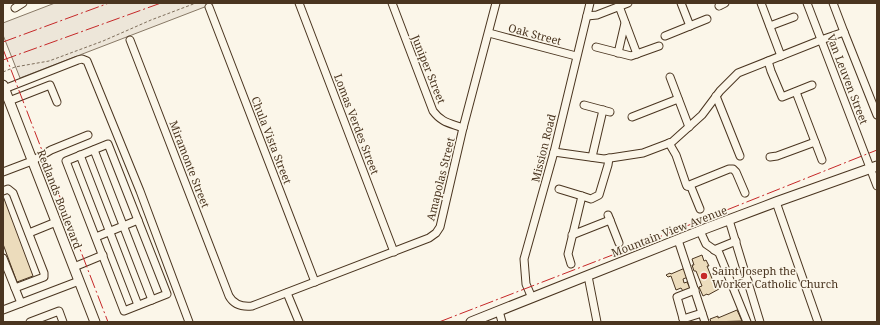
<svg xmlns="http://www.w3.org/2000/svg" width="880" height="325" viewBox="0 0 880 325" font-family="'Noto Serif',serif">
	<rect width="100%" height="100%" fill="#fbf6e9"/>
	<polygon fill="#ede6d9" stroke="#887966" points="55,3 215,3 20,78 3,35 3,23"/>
	<g fill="#ecdcbc" stroke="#4a3520">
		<polygon points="3,196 33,276 17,282 3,244"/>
		<polygon points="702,255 704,261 706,260 709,266 707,266 713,281 715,280 719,289 708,295 707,294 703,296 699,287 702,286 696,271 694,271 692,265 694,265 692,259"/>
		<polygon points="685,268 688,277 683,279 684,283 687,282 690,288 683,291 681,288 676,290 671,276 668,277 666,275 670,273 671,274"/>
		<polygon points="737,310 742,321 711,322 710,319 718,316 718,318"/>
	</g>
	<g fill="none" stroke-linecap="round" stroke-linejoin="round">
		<g stroke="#4a3520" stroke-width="9">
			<g id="minor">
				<polyline points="299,3 394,252"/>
				<path d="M392,3L433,111C442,123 450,123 463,128"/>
				<polyline points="681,3 690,26"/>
				<polyline points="761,3 781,56"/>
				<polyline points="807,3 877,186"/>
				<polyline points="619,6 637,54"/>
				<polyline points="719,6 725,3"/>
				<polyline points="209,7 315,282"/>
				<polyline points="15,8 23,3"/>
				<polyline points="587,16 597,15 628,3"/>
				<polyline points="770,26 794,17"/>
				<polyline points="844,32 877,115"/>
				<polyline points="489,33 576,56"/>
				<polyline points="665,36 707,19"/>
				<path d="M130,40L229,296C234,305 242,307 252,306L429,238L436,233L440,227L463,128L496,3"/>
				<polyline points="596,47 631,56 659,46"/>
				<polyline points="618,53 625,23"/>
				<polyline points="768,61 771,71 782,97 812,85"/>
				<polyline points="670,77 689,127"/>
				<polyline points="4,89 78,60 82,59 87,61 140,191 189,322"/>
				<polyline points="796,92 822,160"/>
				<polyline points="716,96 740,156"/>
				<polyline points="9,101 50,85 57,102"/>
				<polyline points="584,105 610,112"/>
				<polyline points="632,117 678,99"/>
				<polyline points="669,143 676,155 686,184 687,186 691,187 700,209"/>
				<polygon points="108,144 167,294 124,311 66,161"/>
				<polyline points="94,150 152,300"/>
				<polyline points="554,152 604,159 643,153 672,142 702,115 720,91 738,73 821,40 844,32 833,3"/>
				<polyline points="80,155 138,305"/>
				<polyline points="592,157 603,110"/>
				<polyline points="770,157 777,156 815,142"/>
				<polyline points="3,172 32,161 51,150 88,135"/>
				<polyline points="687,186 729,169 733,169 736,172 745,193"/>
				<polyline points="559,189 582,196"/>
				<polyline points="3,191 8,189 13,193 44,273 44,277 15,288"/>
				<polyline points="776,202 818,322"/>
				<polyline points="608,215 619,243"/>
				<polyline points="729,220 760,322"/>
				<polyline points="700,231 706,244 719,253 747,322"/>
				<polyline points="29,233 56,222"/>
				<polyline points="572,235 610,220"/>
				<polyline points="96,237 138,220"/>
				<polyline points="678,240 705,322"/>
				<polyline points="714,250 736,241"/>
				<polyline points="3,258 21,303"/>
				<polyline points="571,264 568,254 582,196 591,199 599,195 608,165 609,158"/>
				<polyline points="74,267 103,255"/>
				<polyline points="588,276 597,322"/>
				<polyline points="733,287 748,281"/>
				<polyline points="287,293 299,322"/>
				<polyline points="532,298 526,284 524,259 554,152 590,3"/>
				<polyline points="3,310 79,281"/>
				<polyline points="499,311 502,322"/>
				<polyline points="683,319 702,313"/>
				<polyline points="30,322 59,311 63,322"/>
				<polyline points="684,322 677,297 695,290"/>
			</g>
		</g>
		<g stroke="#4a3520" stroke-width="11">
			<g id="major">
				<polyline points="3,85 95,322"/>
				<polyline points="471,322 707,228 776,202 877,166"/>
			</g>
		</g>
		<polyline stroke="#7f6f5c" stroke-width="1" stroke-dasharray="3 2" stroke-linecap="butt" points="3,72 15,67 49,61 103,41 151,20 196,3"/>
		<use href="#minor" stroke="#fbf6e9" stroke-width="7"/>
		<use href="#major" stroke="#fbf6e9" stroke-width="9"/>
		<g stroke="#c62828" stroke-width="1" stroke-dasharray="14 3 2 3" stroke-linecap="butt">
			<polyline points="3,42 109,3"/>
			<polyline points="3,49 108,322"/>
			<polyline points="3,60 161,3"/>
			<polyline points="439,322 659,237 877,150"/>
		</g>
	</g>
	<circle fill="#c62828" stroke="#fbf6e9" stroke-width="1.5" cx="704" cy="276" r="4"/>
	<g text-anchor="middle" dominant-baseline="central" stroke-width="3" stroke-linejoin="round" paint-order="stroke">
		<g font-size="11" fill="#4a3520" stroke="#fbf6e9">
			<text transform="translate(535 34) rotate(15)">Oak Street</text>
			<text transform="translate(429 69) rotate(68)">Juniper Street</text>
			<text transform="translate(848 79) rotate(69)">Van Leuven Street</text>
			<text transform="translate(357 124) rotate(69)">Lomas Verdes Street</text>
			<text transform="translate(272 140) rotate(69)">Chula Vista Street</text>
			<text transform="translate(543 148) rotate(-76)">Mission Road</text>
			<text transform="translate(190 164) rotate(69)">Miramonte Street</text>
			<text transform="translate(440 179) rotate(-76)">Amapolas Street</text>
			<text transform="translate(60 199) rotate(69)">Redlands Boulevard</text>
			<text transform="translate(669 231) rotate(-21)">Mountain View Avenue</text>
		</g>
		<g font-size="11" fill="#4a3520" stroke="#fbf6e9" text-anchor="start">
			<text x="712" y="270">Saint Joseph the<tspan x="712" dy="13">Worker Catholic Church</tspan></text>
		</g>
	</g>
	<rect width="880" height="325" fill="none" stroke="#4a3520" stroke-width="8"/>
</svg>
